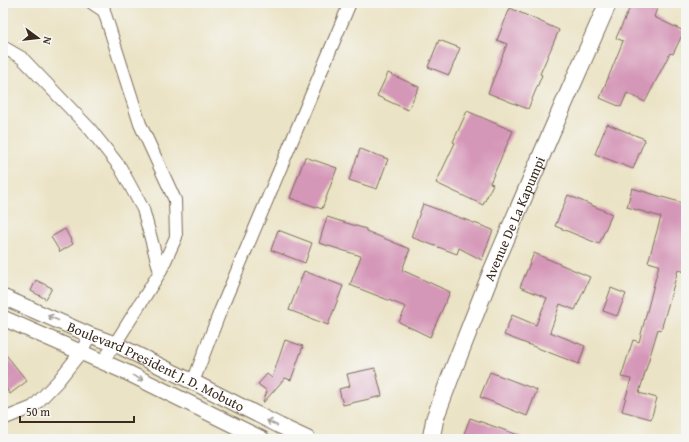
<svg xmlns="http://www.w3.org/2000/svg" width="689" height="442" viewBox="0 0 689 442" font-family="'Gentium Book Plus',serif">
	<rect width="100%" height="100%" fill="#f6f6f2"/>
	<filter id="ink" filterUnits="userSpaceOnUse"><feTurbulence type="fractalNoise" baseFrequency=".025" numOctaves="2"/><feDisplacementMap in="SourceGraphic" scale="8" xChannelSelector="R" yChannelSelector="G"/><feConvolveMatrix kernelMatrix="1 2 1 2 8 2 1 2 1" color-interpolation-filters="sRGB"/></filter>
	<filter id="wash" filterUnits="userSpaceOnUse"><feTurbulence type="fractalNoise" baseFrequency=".012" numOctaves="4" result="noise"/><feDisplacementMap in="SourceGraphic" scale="16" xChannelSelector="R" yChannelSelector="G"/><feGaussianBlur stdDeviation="0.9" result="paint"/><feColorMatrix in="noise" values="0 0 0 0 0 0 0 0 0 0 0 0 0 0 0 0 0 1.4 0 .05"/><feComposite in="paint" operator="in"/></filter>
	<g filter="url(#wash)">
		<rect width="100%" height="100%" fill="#ebe3c5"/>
		<g id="blocks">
			<g fill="#d597b8">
				<polygon points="632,3 659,3 654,17 684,31 673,54 670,53 645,102 627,93 621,107 600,98 623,41 616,38"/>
				<polygon points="510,8 559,30 540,74 542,75 528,109 488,93 507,44 497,40"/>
				<polygon points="439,40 460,48 449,75 428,67"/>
				<polygon points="388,73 419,87 408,110 377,96"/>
				<polygon points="467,111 513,131 490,183 493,184 483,205 436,183 455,143 453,142"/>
				<polygon points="607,124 645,139 633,169 595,154"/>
				<polygon points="360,149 388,159 377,189 349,180"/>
				<polygon points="305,157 337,168 322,209 290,198"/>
				<polygon points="632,188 686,204 686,272 678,270 661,330 658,329 639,393 657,398 651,419 622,411 631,379 621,377 633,340 639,342 659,265 648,262 661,217 627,207"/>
				<polygon points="568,195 612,214 599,244 555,226"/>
				<polygon points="423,204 493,230 482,260 459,248 457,254 411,237"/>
				<polygon points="327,217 366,229 366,231 410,249 402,270 450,292 430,337 399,322 406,307 350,285 361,256 319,243"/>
				<polygon points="65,229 73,244 60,252 51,237"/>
				<polygon points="278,230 312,243 305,263 271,250"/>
				<polygon points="534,253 590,277 575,310 560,304 550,332 585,346 579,364 504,335 512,315 536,325 547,298 520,287"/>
				<polygon points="304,271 343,286 328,325 289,310"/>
				<polygon points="36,280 52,288 46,299 31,291"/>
				<polygon points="611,288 626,294 617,316 603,311"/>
				<polygon points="285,340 303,346 291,380 285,378 264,402 263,402 267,391 258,384 267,374 272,378"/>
				<polygon points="3,351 27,381 10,394 3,385"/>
				<polygon points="375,368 382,396 343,405 339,389 350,386 347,374"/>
				<polygon points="490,372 537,390 527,416 480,397"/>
				<polygon points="470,418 524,437 524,439 462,439"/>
			</g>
		</g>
	</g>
	<g filter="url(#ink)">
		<use href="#blocks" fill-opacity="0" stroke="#796b58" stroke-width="1"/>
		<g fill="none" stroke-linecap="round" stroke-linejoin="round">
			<g stroke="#796b58" stroke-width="14">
				<g id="minor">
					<polyline points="92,3 104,11"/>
					<polyline points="3,47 22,58 68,106 90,129 120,167 143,209 160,272"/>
					<polyline points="102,362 115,344 160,272 176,237 175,200 140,124 104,11 103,3"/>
					<polyline points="193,382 221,309 350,3"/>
					<polyline points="3,419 33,407 58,381 81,352 90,335"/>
				</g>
			</g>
			<g stroke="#796b58" stroke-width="17">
				<g id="tertiary">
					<path id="s1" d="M3,297L90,335L115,344L193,382L280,426L308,439"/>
					<polyline points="3,318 128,373 262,439"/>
				</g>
			</g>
			<g stroke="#796b58" stroke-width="19">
				<g id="secondary">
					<path id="s2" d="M431,439L435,418L450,378L492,271L551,133L608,3"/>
				</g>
			</g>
			<use href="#minor" stroke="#fff" stroke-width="12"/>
			<use href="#tertiary" stroke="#fff" stroke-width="15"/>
			<use href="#secondary" stroke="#fff" stroke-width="17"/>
		</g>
		<defs><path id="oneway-shaft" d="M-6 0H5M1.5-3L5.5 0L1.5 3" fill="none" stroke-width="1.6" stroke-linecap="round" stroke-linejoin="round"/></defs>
		<g stroke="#a79f9a">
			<use href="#oneway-shaft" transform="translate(53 318) rotate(-156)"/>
			<use href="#oneway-shaft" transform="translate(138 378) rotate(26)"/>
			<use href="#oneway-shaft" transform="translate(272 423) rotate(-153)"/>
		</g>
	</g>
	<g text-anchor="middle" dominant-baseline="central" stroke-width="4" stroke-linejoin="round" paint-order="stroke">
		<g font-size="14" fill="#3b2a1e" stroke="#f6f6f2">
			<text stroke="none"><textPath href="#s2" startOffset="236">Avenue De La Kapumpi</textPath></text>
			<text stroke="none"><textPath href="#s1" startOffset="168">Boulevard President J. D. Mobuto</textPath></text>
		</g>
	</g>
	<rect width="689" height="442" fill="none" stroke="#f6f6f2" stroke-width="16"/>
	<g transform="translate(38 38) rotate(105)" stroke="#f6f6f2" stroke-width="3" paint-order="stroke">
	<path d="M0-3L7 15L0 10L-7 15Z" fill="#3b2a1e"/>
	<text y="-6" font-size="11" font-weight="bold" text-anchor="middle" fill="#3b2a1e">N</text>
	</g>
	<path d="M20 416v6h114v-6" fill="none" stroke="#3b2a1e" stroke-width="2"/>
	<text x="26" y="416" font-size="12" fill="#3b2a1e" stroke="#f6f6f2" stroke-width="3" paint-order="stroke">50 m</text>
</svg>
